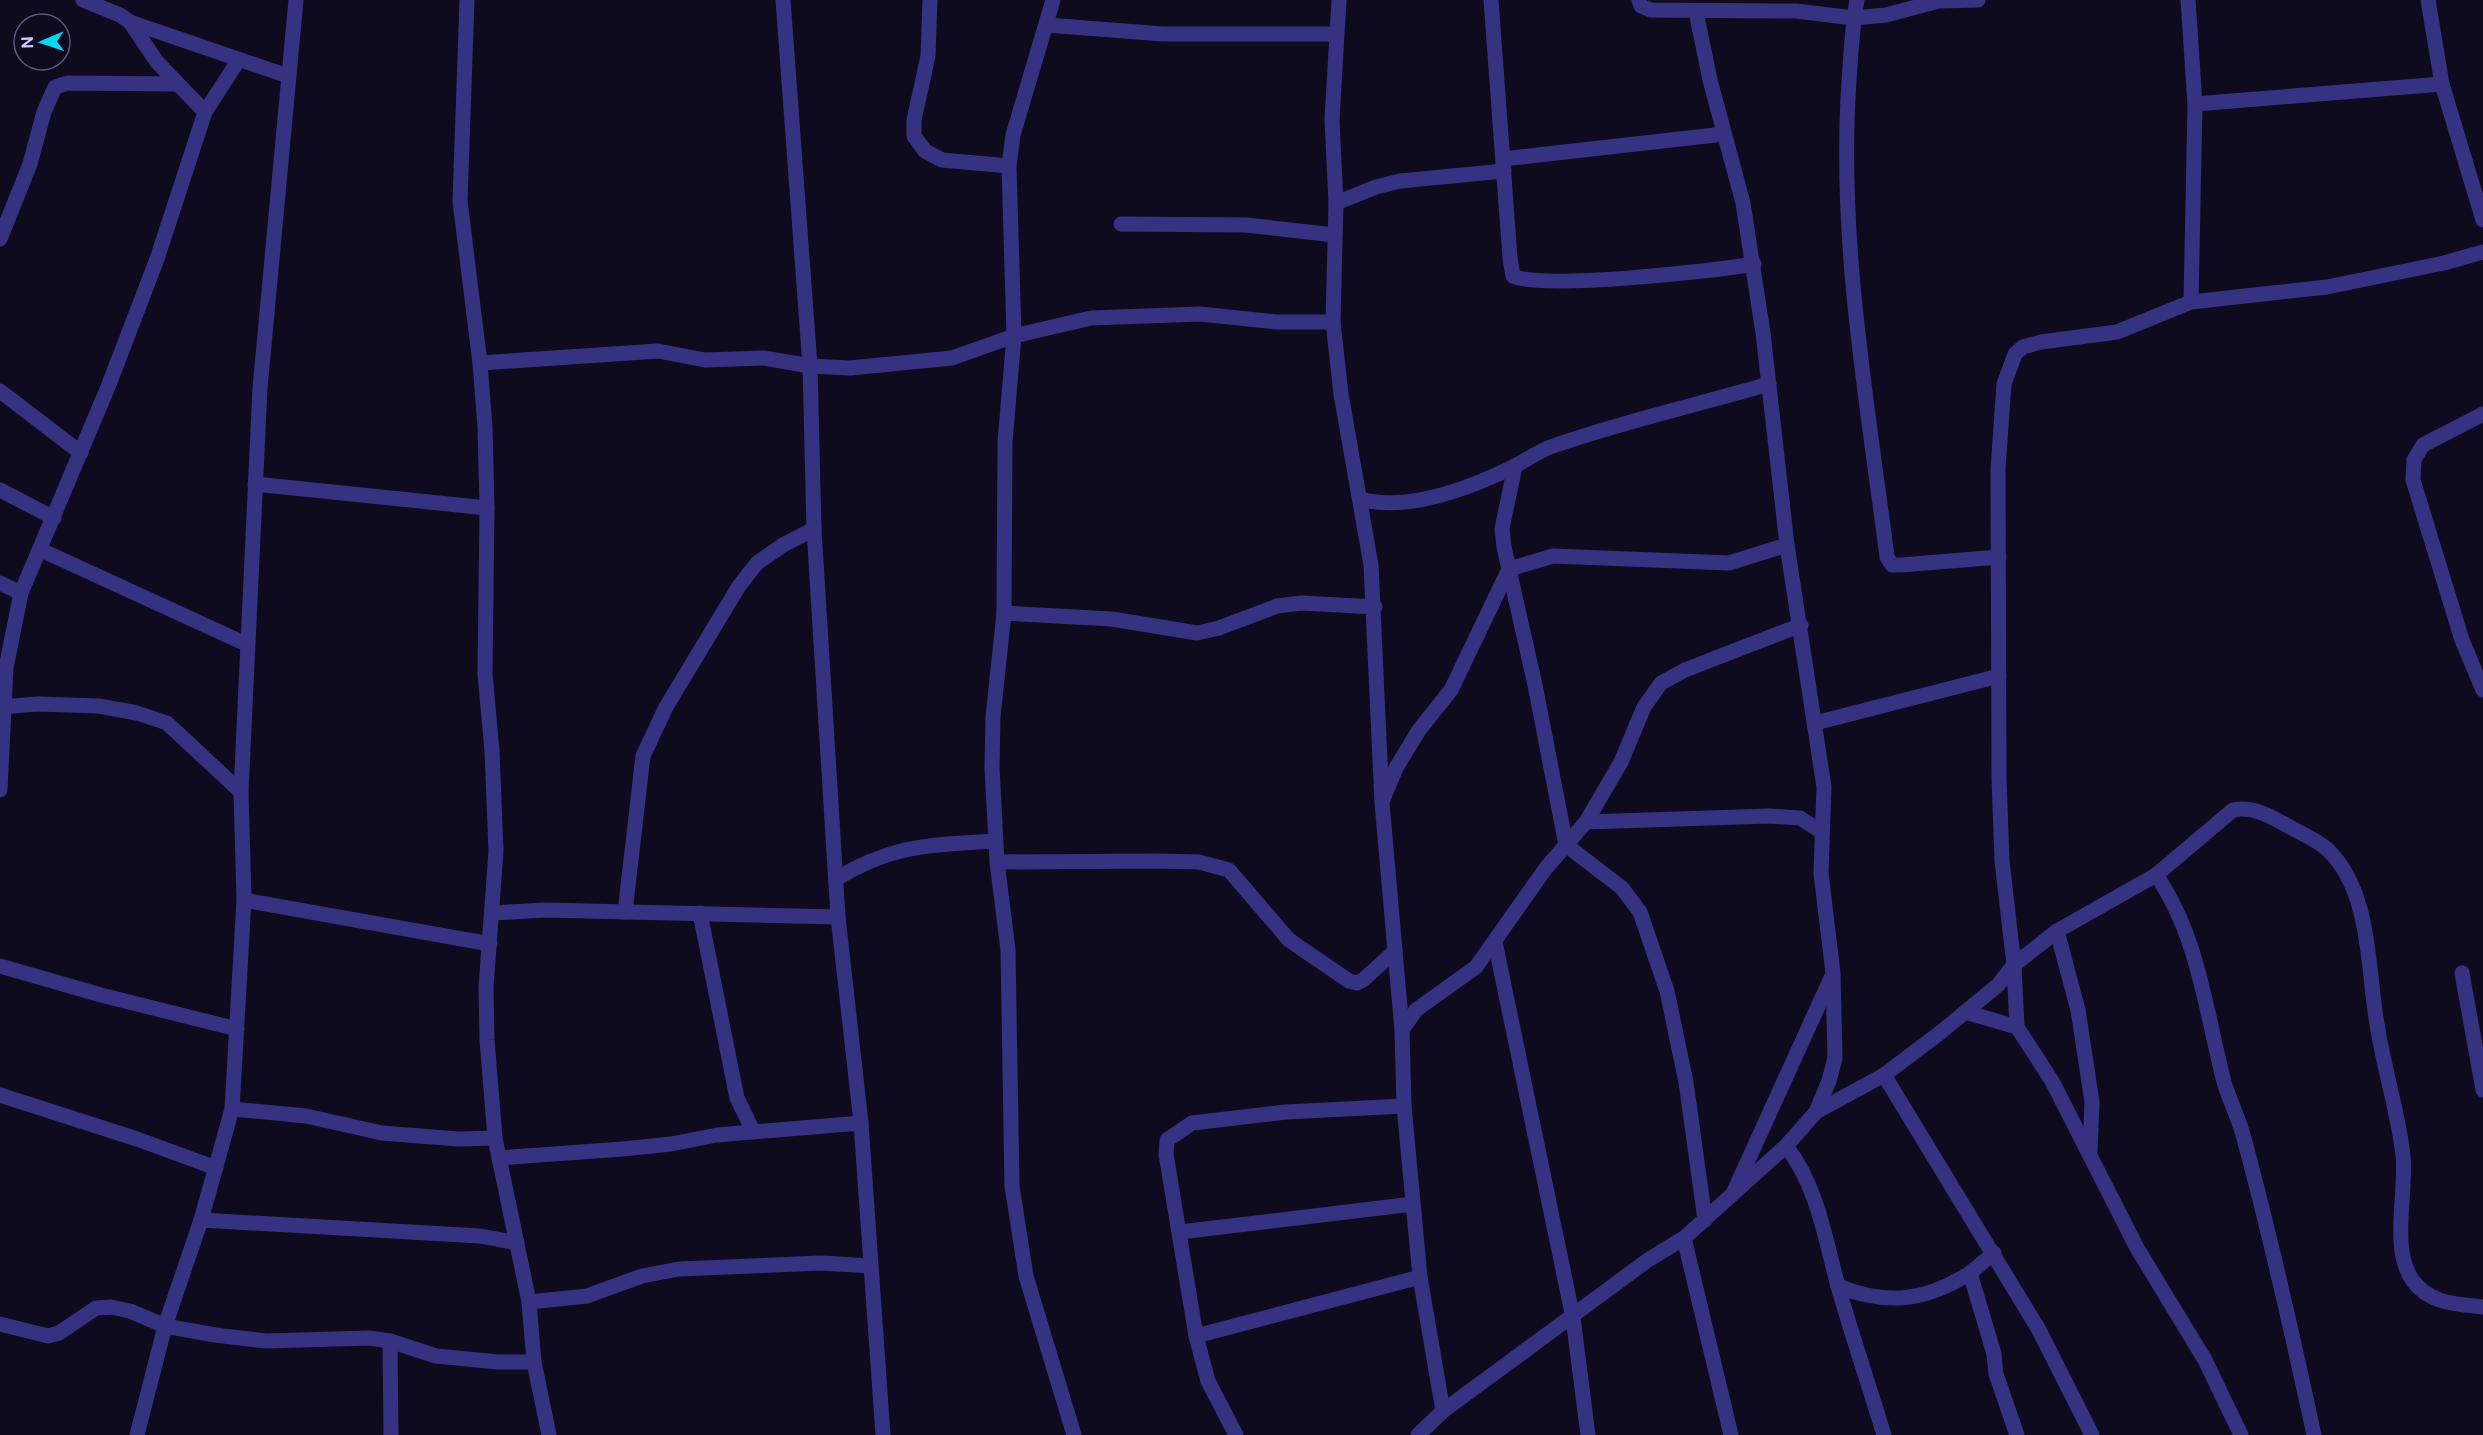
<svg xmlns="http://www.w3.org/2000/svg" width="2483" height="1435" viewBox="0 0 2483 1435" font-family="'Public Sans',sans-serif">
	<rect width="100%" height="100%" fill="#0e0b1f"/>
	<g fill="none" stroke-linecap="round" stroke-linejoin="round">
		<g stroke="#363282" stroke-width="15">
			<polyline points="83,0 120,15 130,22 288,76"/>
			<polyline points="467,0 460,201 480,363 485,427 487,508 485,674 492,751 496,851 486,987 487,1040 495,1138 529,1302 534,1362 549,1435"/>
			<polyline points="783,0 810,366 814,529 838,917 861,1123 883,1435"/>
			<polyline points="930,0 928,56 914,120 914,136 925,151 942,160 1009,166"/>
			<polyline points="1339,0 1332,120 1336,203 1333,322 1341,394 1371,565 1382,803 1402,1030 1404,1106 1420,1277 1443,1411 1418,1435"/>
			<path d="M1491,0L1510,258L1513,276C1541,290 1716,271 1754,264"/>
			<polyline points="1639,0 1641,6 1651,10 1796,11 1854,18 1886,15 1939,1 1978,0"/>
			<path d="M1857,0C1852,27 1851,54 1849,81C1838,240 1867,400 1887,557L1892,565H1901L1999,557"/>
			<polyline points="2188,0 2195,104 2191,302"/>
			<polyline points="2428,0 2442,84 2483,220"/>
			<polyline points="130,22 157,62 205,112"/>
			<polyline points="1047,25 1163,34 1336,34"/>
			<polyline points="2195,104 2442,84"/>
			<polyline points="1503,159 1724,134"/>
			<polyline points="1336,203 1376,187 1400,181 1504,171"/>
			<polyline points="1121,224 1246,225 1335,235"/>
			<polyline points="0,239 30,164 44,112 55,87 68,83 177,84"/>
			<polyline points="480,363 658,351 705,360 764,358 810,366 850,368 952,358 1014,336 1091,318 1200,314 1276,322 1333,322"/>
			<polyline points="0,391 81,453"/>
			<polyline points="2483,414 2423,445 2414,460 2413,480 2462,640 2483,690"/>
			<polyline points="1515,466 1502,529 1504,547 1535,685 1566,845 1622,888 1640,912 1667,991 1686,1082 1705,1220"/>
			<polyline points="255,484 487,508"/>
			<polyline points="0,490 54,518"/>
			<path d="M1360,499C1407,512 1470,488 1513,467C1527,460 1538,451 1553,446C1624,421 1697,405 1769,384"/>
			<polyline points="41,550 246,644"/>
			<polyline points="0,583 21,593"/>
			<polyline points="1004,613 1005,442 1014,336 1009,166 1013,135 1053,0"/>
			<polyline points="0,707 38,704 99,706 137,713 167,723 241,792"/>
			<polyline points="1815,723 1999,676"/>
			<polyline points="0,790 6,668 21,593 108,387 157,259 205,112 238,61"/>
			<polyline points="1383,799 1396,768 1419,730 1451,690 1509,569 1553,556 1729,563 1787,545"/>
			<polyline points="1586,822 1769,816 1800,818 1822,832"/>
			<polyline points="997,862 1157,861 1199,862 1229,870 1289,940 1349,981 1357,983 1363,980 1395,951"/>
			<path d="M2156,875L2233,810C2253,806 2270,816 2288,826C2300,833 2317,840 2327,849C2373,892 2367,974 2378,1030C2385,1072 2398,1113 2403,1155C2407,1192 2390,1249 2413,1281C2430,1304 2457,1304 2483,1307"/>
			<path d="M836,879C893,844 931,845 995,841"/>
			<polyline points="244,900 490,944"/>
			<polyline points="625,912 643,756 666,707 739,586 757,563 783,545 814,529"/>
			<polyline points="493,913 545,910 838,917"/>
			<polyline points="700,913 737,1098 753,1131"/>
			<polyline points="2057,931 2078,1010 2092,1102 2090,1152"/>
			<polyline points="1495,942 1573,1318 1588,1435"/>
			<polyline points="0,966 101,995 237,1029"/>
			<polyline points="2462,973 2483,1090"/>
			<polyline points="1965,1012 2017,1027"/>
			<polyline points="1402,1030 1416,1010 1476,967 1546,868 1586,822 1621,762 1644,707 1661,683 1685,670 1801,625"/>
			<polyline points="1884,1075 2039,1330 2092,1435"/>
			<polyline points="0,1095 137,1139 216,1168"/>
			<polyline points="232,1109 306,1116 382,1133 458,1139 495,1138"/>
			<path d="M1816,1112L1884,1075L1941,1032L1998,985L2014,965L2057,931L2156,875C2198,935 2206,1012 2224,1082C2230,1102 2240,1121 2245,1142C2271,1239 2293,1337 2314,1435"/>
			<path d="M1786,1146C1817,1185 1825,1238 1838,1286C1852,1336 1869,1385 1884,1435"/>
			<polyline points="499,1158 623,1149 671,1144 717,1135 861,1123"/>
			<polyline points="1735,1189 1831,978"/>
			<polyline points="201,1220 480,1236 517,1243"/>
			<polyline points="1180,1232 1413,1204"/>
			<polyline points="1684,1238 1731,1435"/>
			<polyline points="1994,1253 1970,1273 1994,1354 1996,1374 2017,1435"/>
			<path d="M1838,1286C1887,1306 1926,1301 1970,1273"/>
			<polyline points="529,1302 587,1296 642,1276 679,1269 821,1263 871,1266"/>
			<polyline points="0,1324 48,1336 59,1333 96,1308 111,1307 130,1311 165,1326 215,1335 266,1341 369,1338 390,1341 436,1356 498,1362 534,1362"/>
			<polyline points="1196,1336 1420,1277"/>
			<polyline points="390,1341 391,1435"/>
			<polyline points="1443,1411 1648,1260 1684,1238 1786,1146 1816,1112 1829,1081 1835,1058 1833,973 1821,873 1824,787 1787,545 1763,333 1743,203 1710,80 1696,12"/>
			<polyline points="137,1435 165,1326 201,1220 232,1109 244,900 241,792 260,388 296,0"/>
			<polyline points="1074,1435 1026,1276 1012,1186 1008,950 997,862 992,768 993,717 1004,613 1112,619 1197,633 1219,628 1277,606 1302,603 1375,607"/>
			<polyline points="1236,1435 1208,1381 1196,1336 1166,1154 1167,1140 1192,1123 1286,1112 1404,1106"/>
			<polyline points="2241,1435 2205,1360 2137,1248 2052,1081 2017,1027 2014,965 2002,861 1999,778 1998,469 2004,384 2015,354 2023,347 2041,342 2117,332 2191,302 2327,287 2444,263 2483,252"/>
		</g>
	</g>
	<g transform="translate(42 42) rotate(268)"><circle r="28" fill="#0e0b1f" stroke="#5c5779" stroke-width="1.5"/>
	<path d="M0-4.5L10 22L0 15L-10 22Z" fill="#00d8f4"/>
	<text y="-9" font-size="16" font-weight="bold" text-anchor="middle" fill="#d0c9ff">N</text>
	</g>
</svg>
